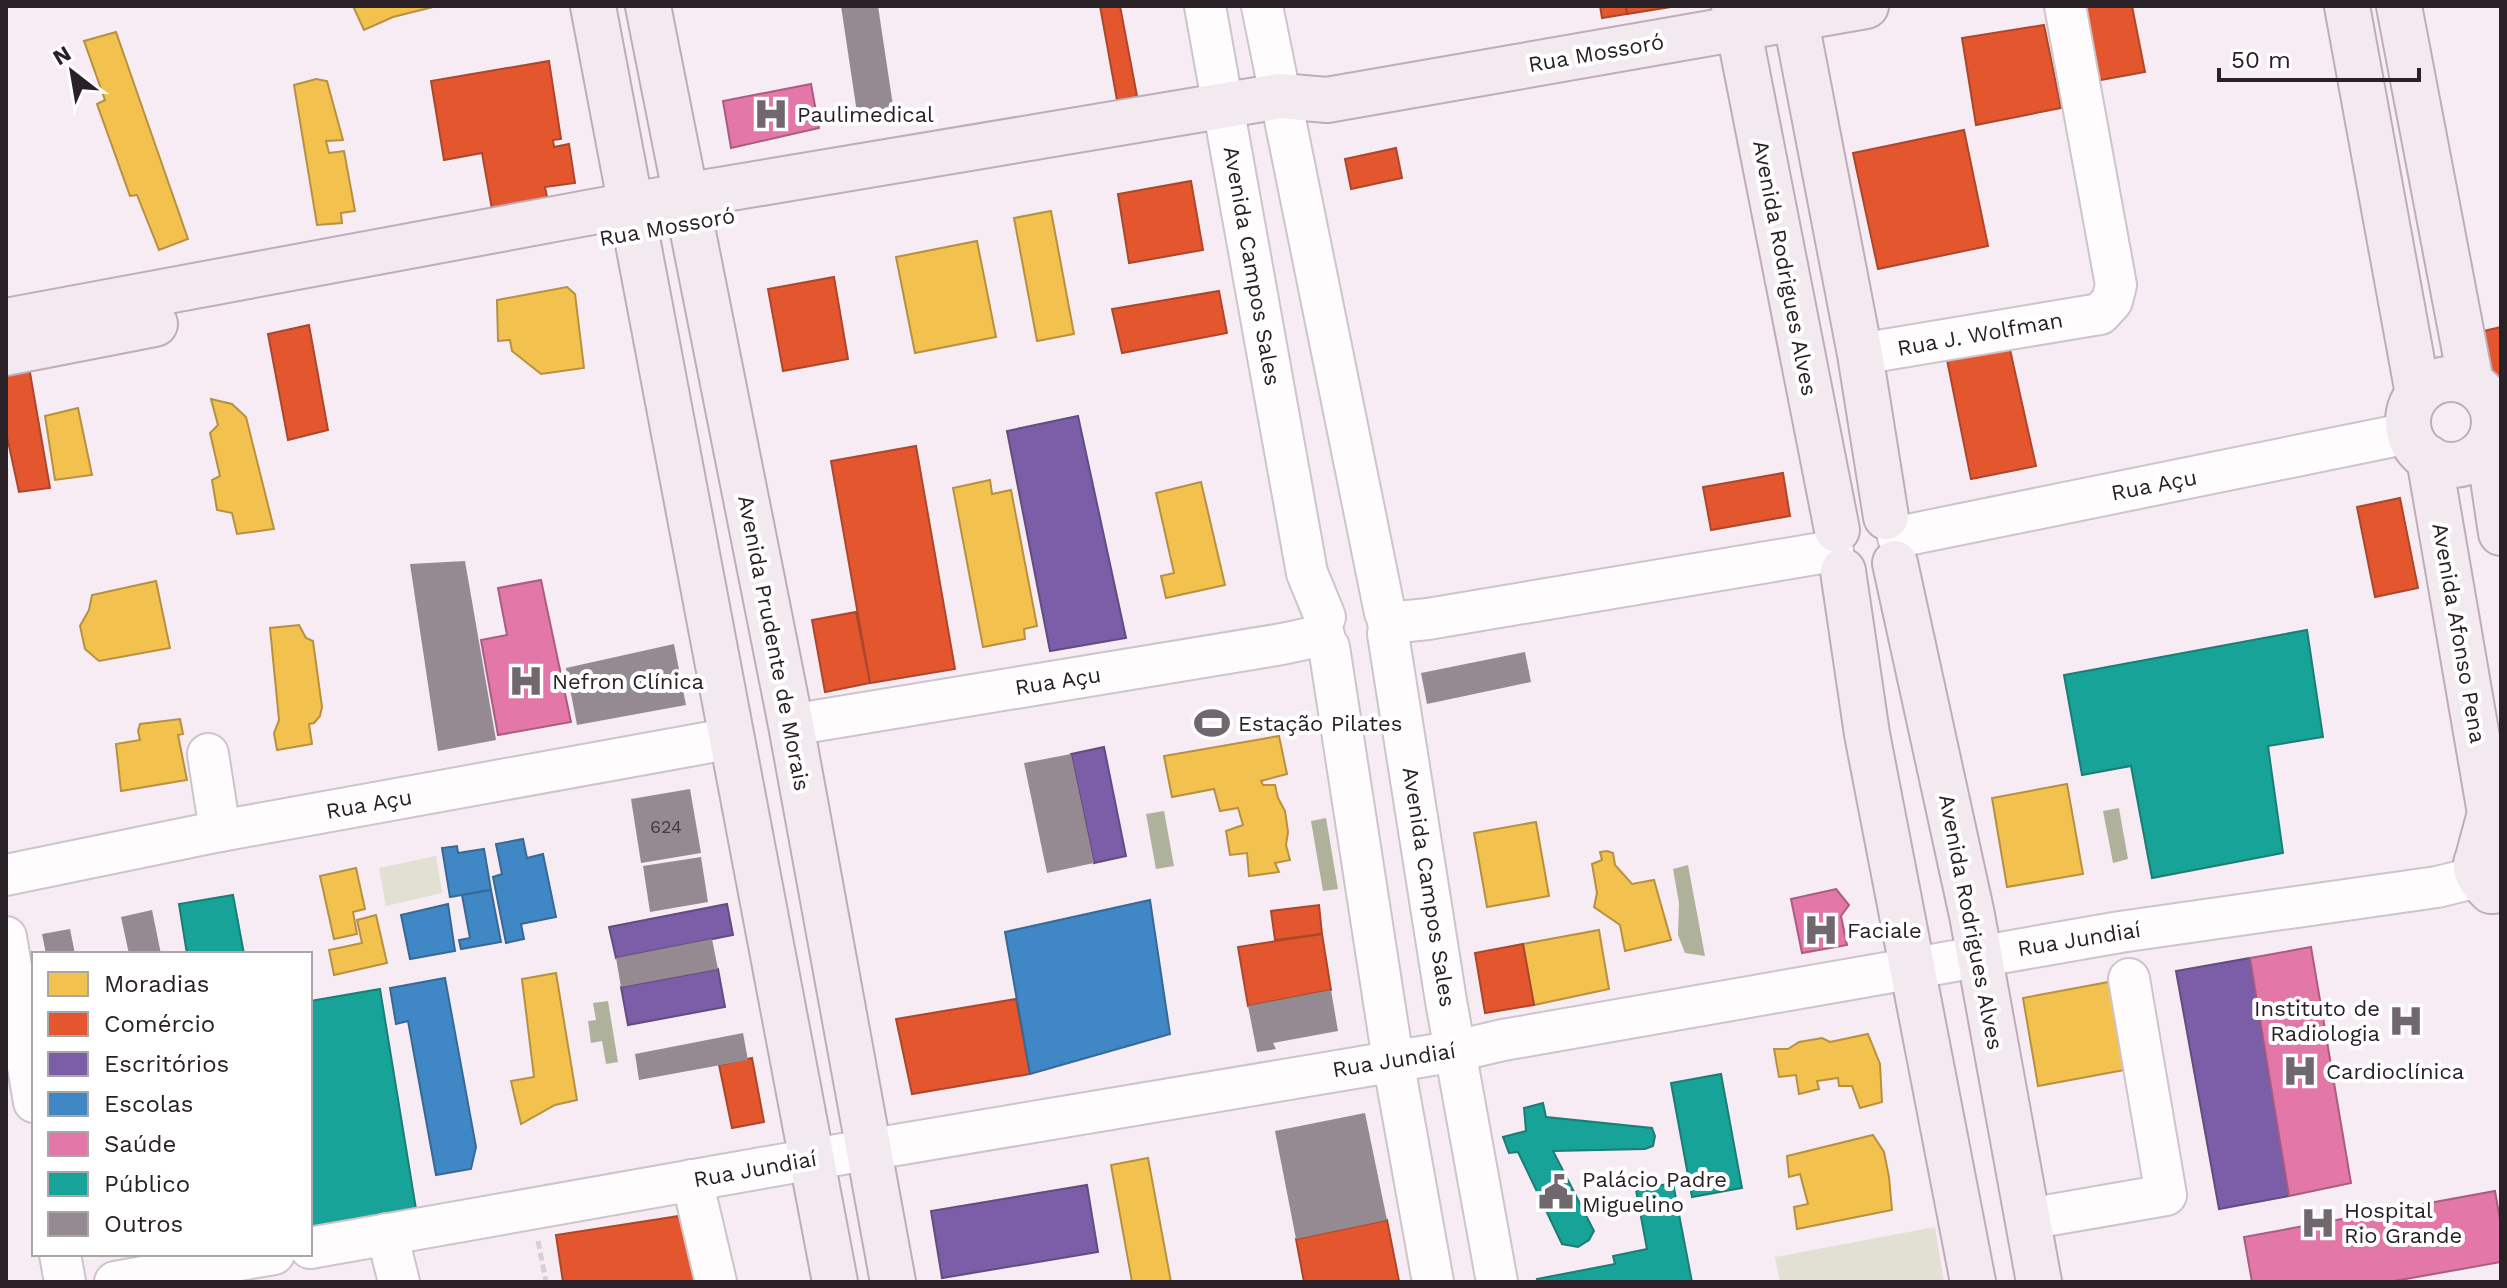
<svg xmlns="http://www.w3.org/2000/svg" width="2507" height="1288" viewBox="0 0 2507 1288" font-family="'Work Sans',sans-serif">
	<rect width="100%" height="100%" fill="#f8ecf4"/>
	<g fill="#e1e0d2">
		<polygon points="436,856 442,893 386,906 379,868"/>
		<polygon points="1935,1227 1944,1282 1780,1282 1775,1257"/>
	</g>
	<g fill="#afb29b">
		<polygon points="2119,808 2128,859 2113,863 2103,811"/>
		<polygon points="1164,811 1174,866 1156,869 1146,814"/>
		<polygon points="1326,818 1338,889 1323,891 1311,821"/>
		<polygon points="1688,865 1705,956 1685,953 1678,935 1679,903 1673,869"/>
		<polygon points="608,1001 618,1062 606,1064 602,1041 591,1043 588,1021 596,1020 593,1003"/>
	</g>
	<g fill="#f2c14e" stroke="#b69142" stroke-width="2">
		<polygon points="353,6 437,6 393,17 364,30"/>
		<polygon points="116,32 188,239 159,250 137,195 130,196 97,104 105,100 84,41"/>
		<polygon points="316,79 327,81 343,140 326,141 329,153 344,151 355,211 341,213 342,223 317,225 294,85"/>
		<polygon points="1051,211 1074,334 1037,341 1014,218"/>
		<polygon points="977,241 996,337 915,353 896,257"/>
		<polygon points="567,287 575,294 584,368 541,374 512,351 510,340 498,341 497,300"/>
		<polygon points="211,399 232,404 246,417 274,529 237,534 232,513 217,510 212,480 220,476 210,433 218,425"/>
		<polygon points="78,408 92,475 55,480 45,416"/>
		<polygon points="990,480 992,494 1011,490 1037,626 1024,629 1025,639 983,647 953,488"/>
		<polygon points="1201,482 1225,585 1166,598 1161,576 1174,573 1156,493"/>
		<polygon points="156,581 170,648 99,661 85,649 80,626 89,610 92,595"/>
		<polygon points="299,625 306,638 313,641 322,707 320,716 314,723 309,724 312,744 277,750 274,733 279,720 270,628"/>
		<polygon points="180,719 183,734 178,735 187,780 121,791 116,744 140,740 138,731 140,724"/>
		<polygon points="1279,736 1287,774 1261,781 1263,785 1275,785 1278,798 1285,811 1288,832 1286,845 1290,860 1275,863 1279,872 1249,876 1247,853 1230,855 1226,831 1243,825 1238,808 1220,811 1214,789 1172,797 1164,756"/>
		<polygon points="2067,784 2083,874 2007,887 1992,798"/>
		<polygon points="1536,822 1549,896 1487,907 1474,833"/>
		<polygon points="1607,851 1613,853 1615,865 1632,884 1654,880 1671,940 1625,951 1620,925 1594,907 1597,893 1592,864 1602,860 1600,852"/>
		<polygon points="356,868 365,909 353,912 357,934 334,939 320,876"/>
		<polygon points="376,915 387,963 334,975 329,950 362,943 357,920"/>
		<polygon points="1599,930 1609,989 1534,1005 1523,944"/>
		<polygon points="556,973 577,1100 555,1105 521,1124 511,1081 534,1077 522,979"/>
		<polygon points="2114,981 2130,1069 2038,1086 2023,998"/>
		<polygon points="1868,1034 1880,1064 1882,1102 1860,1108 1852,1086 1839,1086 1838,1078 1817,1081 1819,1089 1799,1094 1796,1075 1779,1077 1774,1049 1788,1049 1799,1042 1822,1038 1830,1042"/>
		<polygon points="1873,1135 1884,1152 1889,1177 1892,1210 1797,1229 1794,1207 1808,1204 1800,1174 1789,1177 1787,1156"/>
		<polygon points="1148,1158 1171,1282 1132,1282 1111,1165"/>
	</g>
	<g fill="#e4572e" stroke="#ac472c" stroke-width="2">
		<polygon points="1100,6 1120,6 1137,96 1117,100"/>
		<polygon points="1600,6 1626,6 1627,14 1602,18"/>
		<polygon points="1626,6 1677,6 1627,14"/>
		<polygon points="2087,6 2132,6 2145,72 2095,81 2080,7"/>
		<polygon points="2044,25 2061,108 1976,125 1962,38"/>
		<polygon points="549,61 561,139 553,140 554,147 569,144 575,183 545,187 547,197 522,202 523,210 493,215 482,153 444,160 431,81"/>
		<polygon points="1964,130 1988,246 1878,269 1853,153"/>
		<polygon points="1396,148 1402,178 1351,189 1345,159"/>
		<polygon points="1191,181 1203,250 1129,263 1118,194"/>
		<polygon points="834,277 848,359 783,371 768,289"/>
		<polygon points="1219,291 1227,333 1122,353 1112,309"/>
		<polygon points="309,325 328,430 288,440 268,334"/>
		<polygon points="2501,327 2501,383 2490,385 2479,332"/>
		<polygon points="2009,345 2036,466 1971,479 1947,360"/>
		<polygon points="29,367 50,488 19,492 6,432 6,374"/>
		<polygon points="916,446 955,669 870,683 831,461"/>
		<polygon points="1783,473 1790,516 1711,530 1703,487"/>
		<polygon points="2400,498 2418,588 2375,597 2357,507"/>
		<polygon points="856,612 870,683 825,692 812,620"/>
		<polygon points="1319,905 1322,934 1275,940 1271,911"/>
		<polygon points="1322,934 1331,990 1248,1006 1238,947"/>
		<polygon points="1523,944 1534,1005 1485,1013 1475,953"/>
		<polygon points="1016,999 1030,1074 912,1094 896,1019"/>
		<polygon points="752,1058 764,1122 732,1128 719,1065"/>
		<polygon points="692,1214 702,1282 563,1282 556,1235"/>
		<polygon points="1387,1220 1399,1281 1304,1282 1296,1239"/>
	</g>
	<g fill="#7b5ea7" stroke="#624c80" stroke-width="2">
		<polygon points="1078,416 1126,638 1050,651 1007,431"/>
		<polygon points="1104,747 1126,856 1094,863 1071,754"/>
		<polygon points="727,904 733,935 616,958 609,927"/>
		<polygon points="2250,958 2289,1196 2219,1209 2176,971"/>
		<polygon points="718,969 725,1007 628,1025 621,987"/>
		<polygon points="1087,1185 1098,1252 942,1278 931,1211"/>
	</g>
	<g fill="#3f88c5" stroke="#386995" stroke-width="2">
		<polygon points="523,839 527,858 543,854 556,917 521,924 524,939 506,943 493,877 502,874 496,844"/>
		<polygon points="457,846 458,853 484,849 491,890 450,897 442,848"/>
		<polygon points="491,890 501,942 461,949 459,940 470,938 462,895"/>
		<polygon points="1150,900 1170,1034 1030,1074 1005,932"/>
		<polygon points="448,904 455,951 410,959 401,915"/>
		<polygon points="445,978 476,1147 471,1169 436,1175 408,1021 396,1024 390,988"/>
	</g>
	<g fill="#e377a8" stroke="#ab5d81" stroke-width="2">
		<polygon points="811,84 819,128 731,148 723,101"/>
		<polygon points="541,580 571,722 498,735 481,640 507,635 498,588"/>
		<polygon points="1836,889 1849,905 1841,916 1847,945 1802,953 1791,899"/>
		<polygon points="2311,947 2351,1183 2289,1196 2250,958"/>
		<polygon points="2495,1191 2501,1225 2501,1262 2389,1282 2252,1282 2244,1237"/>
	</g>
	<g fill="#17a398" stroke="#1c7c76" stroke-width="2">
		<polygon points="2307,630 2323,737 2268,746 2283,853 2152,878 2131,766 2082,775 2064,675"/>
		<polygon points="233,895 244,954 187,954 179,904"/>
		<polygon points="380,989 416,1209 310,1227 310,1001"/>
		<polygon points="1721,1074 1742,1188 1692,1197 1671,1083"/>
		<polygon points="1543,1103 1546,1117 1652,1128 1655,1136 1653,1146 1645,1149 1553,1151 1594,1231 1589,1240 1578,1247 1562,1244 1518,1152 1509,1153 1503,1137 1526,1131 1524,1108"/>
		<polygon points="1673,1183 1692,1282 1538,1282 1537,1279 1615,1264 1613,1256 1647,1249 1636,1190"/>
	</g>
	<g fill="#968a92">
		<polygon points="841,6 878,6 895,119 859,126"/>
		<polygon points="465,561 496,740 438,751 410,564"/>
		<polygon points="674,644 686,705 577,725 566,668"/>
		<polygon points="1525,652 1531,682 1427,704 1421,673"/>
		<polygon points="1071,754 1094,863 1047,873 1024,763"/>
		<polygon points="690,789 701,853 641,863 631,799"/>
		<polygon points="701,857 708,902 650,912 643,866"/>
		<polygon points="152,910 161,954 129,954 121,917"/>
		<polygon points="70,929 75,954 46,954 42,934"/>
		<polygon points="712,939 718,969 621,987 616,958"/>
		<polygon points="1331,990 1338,1031 1273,1043 1276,1049 1257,1052 1248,1006"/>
		<polygon points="743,1033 748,1060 639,1080 635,1054"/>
		<polygon points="1365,1113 1387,1220 1296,1239 1275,1131"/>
	</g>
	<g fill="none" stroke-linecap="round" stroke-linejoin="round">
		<g stroke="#cec4cb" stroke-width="44">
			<g id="minor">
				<polyline points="1205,6 1307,573 1325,617"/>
				<polyline points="1262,6 1385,613"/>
				<polyline points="1860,354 2100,314 2112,301 2116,285 2065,6"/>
				<polyline points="2495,417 2501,416"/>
				<polyline points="1898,537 2409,433"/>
				<polyline points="1388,623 1428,619 1833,551"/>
				<polyline points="1388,634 1446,1001 1497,1282"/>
				<polyline points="1329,647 1393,1060 1433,1282"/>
				<polyline points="791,725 1282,644 1324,635"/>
				<polyline points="208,754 220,831"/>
				<polyline points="6,875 220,831 733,738"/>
				<polyline points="6,937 34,1102"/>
				<polyline points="692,1180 716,1282"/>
				<polyline points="2028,1219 2166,1195 2129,979"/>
				<polyline points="387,1234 399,1282"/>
				<polyline points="310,1248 813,1159 1456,1051 1503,1040 2120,932 2437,887 2478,877"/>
				<polyline points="60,1254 65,1282"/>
				<polyline points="115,1282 274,1254"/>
			</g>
		</g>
		<g stroke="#beadb9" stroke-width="48">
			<g id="major">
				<polyline points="593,6 835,1282"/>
				<polyline points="648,6 791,725 893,1282"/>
				<polyline points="1734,6 1837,530"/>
				<polyline points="1793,6 1860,354 1886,517"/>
				<polyline points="2347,6 2418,394"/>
				<polyline points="2399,6 2471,383"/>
				<polyline points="6,321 630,205 1280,96 1327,100 1866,6"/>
				<polyline points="6,353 155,324"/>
				<circle cx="2451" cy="422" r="43"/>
				<polyline points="2488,445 2501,533"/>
				<polyline points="2429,458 2490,813 2479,854"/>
				<polyline points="1895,563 1972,915 2039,1282"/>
				<polyline points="1843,571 1867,734 1973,1282"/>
				<path d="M2501,844C2471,854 2468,869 2491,891L2501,890"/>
			</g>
		</g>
		<polyline stroke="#d5d0d3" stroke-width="5" stroke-dasharray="8 4" stroke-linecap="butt" points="538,1241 546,1282"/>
		<use href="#minor" stroke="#fefcfd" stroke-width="40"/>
		<use href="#major" stroke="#f3eaf0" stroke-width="44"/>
	</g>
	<defs>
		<g id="hospital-bare" transform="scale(2.76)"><path d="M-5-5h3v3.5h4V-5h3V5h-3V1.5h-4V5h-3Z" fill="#71686e" stroke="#fff" stroke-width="2.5" paint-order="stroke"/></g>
		<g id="stadium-bare" transform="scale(2.76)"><path d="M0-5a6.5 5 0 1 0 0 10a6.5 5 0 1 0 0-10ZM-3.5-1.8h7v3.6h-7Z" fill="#71686e" stroke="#fff" stroke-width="2.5" paint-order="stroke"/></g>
		<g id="civic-bare" transform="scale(2.76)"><path d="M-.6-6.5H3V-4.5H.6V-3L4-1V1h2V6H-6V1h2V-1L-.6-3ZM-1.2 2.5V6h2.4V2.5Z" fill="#71686e" stroke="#fff" stroke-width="2.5" paint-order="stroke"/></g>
	</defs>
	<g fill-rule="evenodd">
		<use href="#hospital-bare" x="771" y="114"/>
		<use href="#hospital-bare" x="526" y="681"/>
		<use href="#stadium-bare" x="1212" y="723"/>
		<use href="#hospital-bare" x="1821" y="930"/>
		<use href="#hospital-bare" x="2406" y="1021"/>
		<use href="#hospital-bare" x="2300" y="1071"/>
		<use href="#civic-bare" x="1556" y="1192"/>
		<use href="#hospital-bare" x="2318" y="1223"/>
	</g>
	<g text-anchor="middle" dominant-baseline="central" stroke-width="8" stroke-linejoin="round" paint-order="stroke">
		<g font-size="18" fill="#443b41">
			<text x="666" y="826">624</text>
		</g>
		<g font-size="22" fill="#292126" stroke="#fff">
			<text transform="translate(1596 53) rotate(-10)">Rua Mossoró</text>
			<text transform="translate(667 227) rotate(-10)">Rua Mossoró</text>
			<text transform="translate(1252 266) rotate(80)">Avenida Campos Sales</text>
			<text transform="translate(1785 268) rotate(79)">Avenida Rodrigues Alves</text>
			<text transform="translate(1980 334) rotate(-10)">Rua J. Wolfman</text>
			<text transform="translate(2154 485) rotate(-11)">Rua Açu</text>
			<text transform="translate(2459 633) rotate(80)">Avenida Afonso Pena</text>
			<text transform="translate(774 643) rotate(79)">Avenida Prudente de Morais</text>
			<text transform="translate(1058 681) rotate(-9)">Rua Açu</text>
			<text transform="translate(369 804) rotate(-10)">Rua Açu</text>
			<text transform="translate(1429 887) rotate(81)">Avenida Campos Sales</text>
			<text transform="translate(1971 922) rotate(79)">Avenida Rodrigues Alves</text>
			<text transform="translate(2079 939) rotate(-9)">Rua Jundiaí</text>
			<text transform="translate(1394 1060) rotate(-9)">Rua Jundiaí</text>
			<text transform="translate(755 1169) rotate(-10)">Rua Jundiaí</text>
		</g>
		<g font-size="22" fill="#292126" stroke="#fff" text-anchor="start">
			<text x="797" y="114">Paulimedical</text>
			<text x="552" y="681">Nefron Clínica</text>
			<text x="1238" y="723">Estação Pilates</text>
			<text x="1847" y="930">Faciale</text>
			<text x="2380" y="1008" text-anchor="end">Instituto de<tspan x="2380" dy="25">Radiologia</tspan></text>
			<text x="2326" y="1071">Cardioclínica</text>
			<text x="1582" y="1179">Palácio Padre<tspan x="1582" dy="25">Miguelino</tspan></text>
			<text x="2344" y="1210">Hospital<tspan x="2344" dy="25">Rio Grande</tspan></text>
		</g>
	</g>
	<rect width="2507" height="1288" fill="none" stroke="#292126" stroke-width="16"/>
	<rect x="32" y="952" width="280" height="304" fill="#ffffff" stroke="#a9a6a8" stroke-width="2"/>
	<rect x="48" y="972" width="40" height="24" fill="#f2c14e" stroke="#a9a6a8" stroke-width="2"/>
	<text x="104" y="992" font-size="24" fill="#292126">Moradias</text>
	<rect x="48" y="1012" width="40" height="24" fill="#e4572e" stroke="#a9a6a8" stroke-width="2"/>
	<text x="104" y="1032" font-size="24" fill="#292126">Comércio</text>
	<rect x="48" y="1052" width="40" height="24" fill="#7b5ea7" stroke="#a9a6a8" stroke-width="2"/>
	<text x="104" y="1072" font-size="24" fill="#292126">Escritórios</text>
	<rect x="48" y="1092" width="40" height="24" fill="#3f88c5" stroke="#a9a6a8" stroke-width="2"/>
	<text x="104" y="1112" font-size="24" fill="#292126">Escolas</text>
	<rect x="48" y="1132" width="40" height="24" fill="#e377a8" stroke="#a9a6a8" stroke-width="2"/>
	<text x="104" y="1152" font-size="24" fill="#292126">Saúde</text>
	<rect x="48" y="1172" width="40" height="24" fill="#17a398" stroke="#a9a6a8" stroke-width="2"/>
	<text x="104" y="1192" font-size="24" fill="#292126">Público</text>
	<rect x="48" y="1212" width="40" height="24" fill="#968a92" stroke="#a9a6a8" stroke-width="2"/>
	<text x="104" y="1232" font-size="24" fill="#292126">Outros</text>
	<g transform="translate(72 72) rotate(329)" stroke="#ffffff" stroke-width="6" paint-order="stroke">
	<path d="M0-6L14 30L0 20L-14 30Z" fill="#292126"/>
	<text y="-12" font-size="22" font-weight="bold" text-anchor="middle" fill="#292126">N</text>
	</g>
	<path d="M2219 68v12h200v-12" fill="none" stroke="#292126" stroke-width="4"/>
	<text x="2231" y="68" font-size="24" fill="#292126" stroke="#ffffff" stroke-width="6" paint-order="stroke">50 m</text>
</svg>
